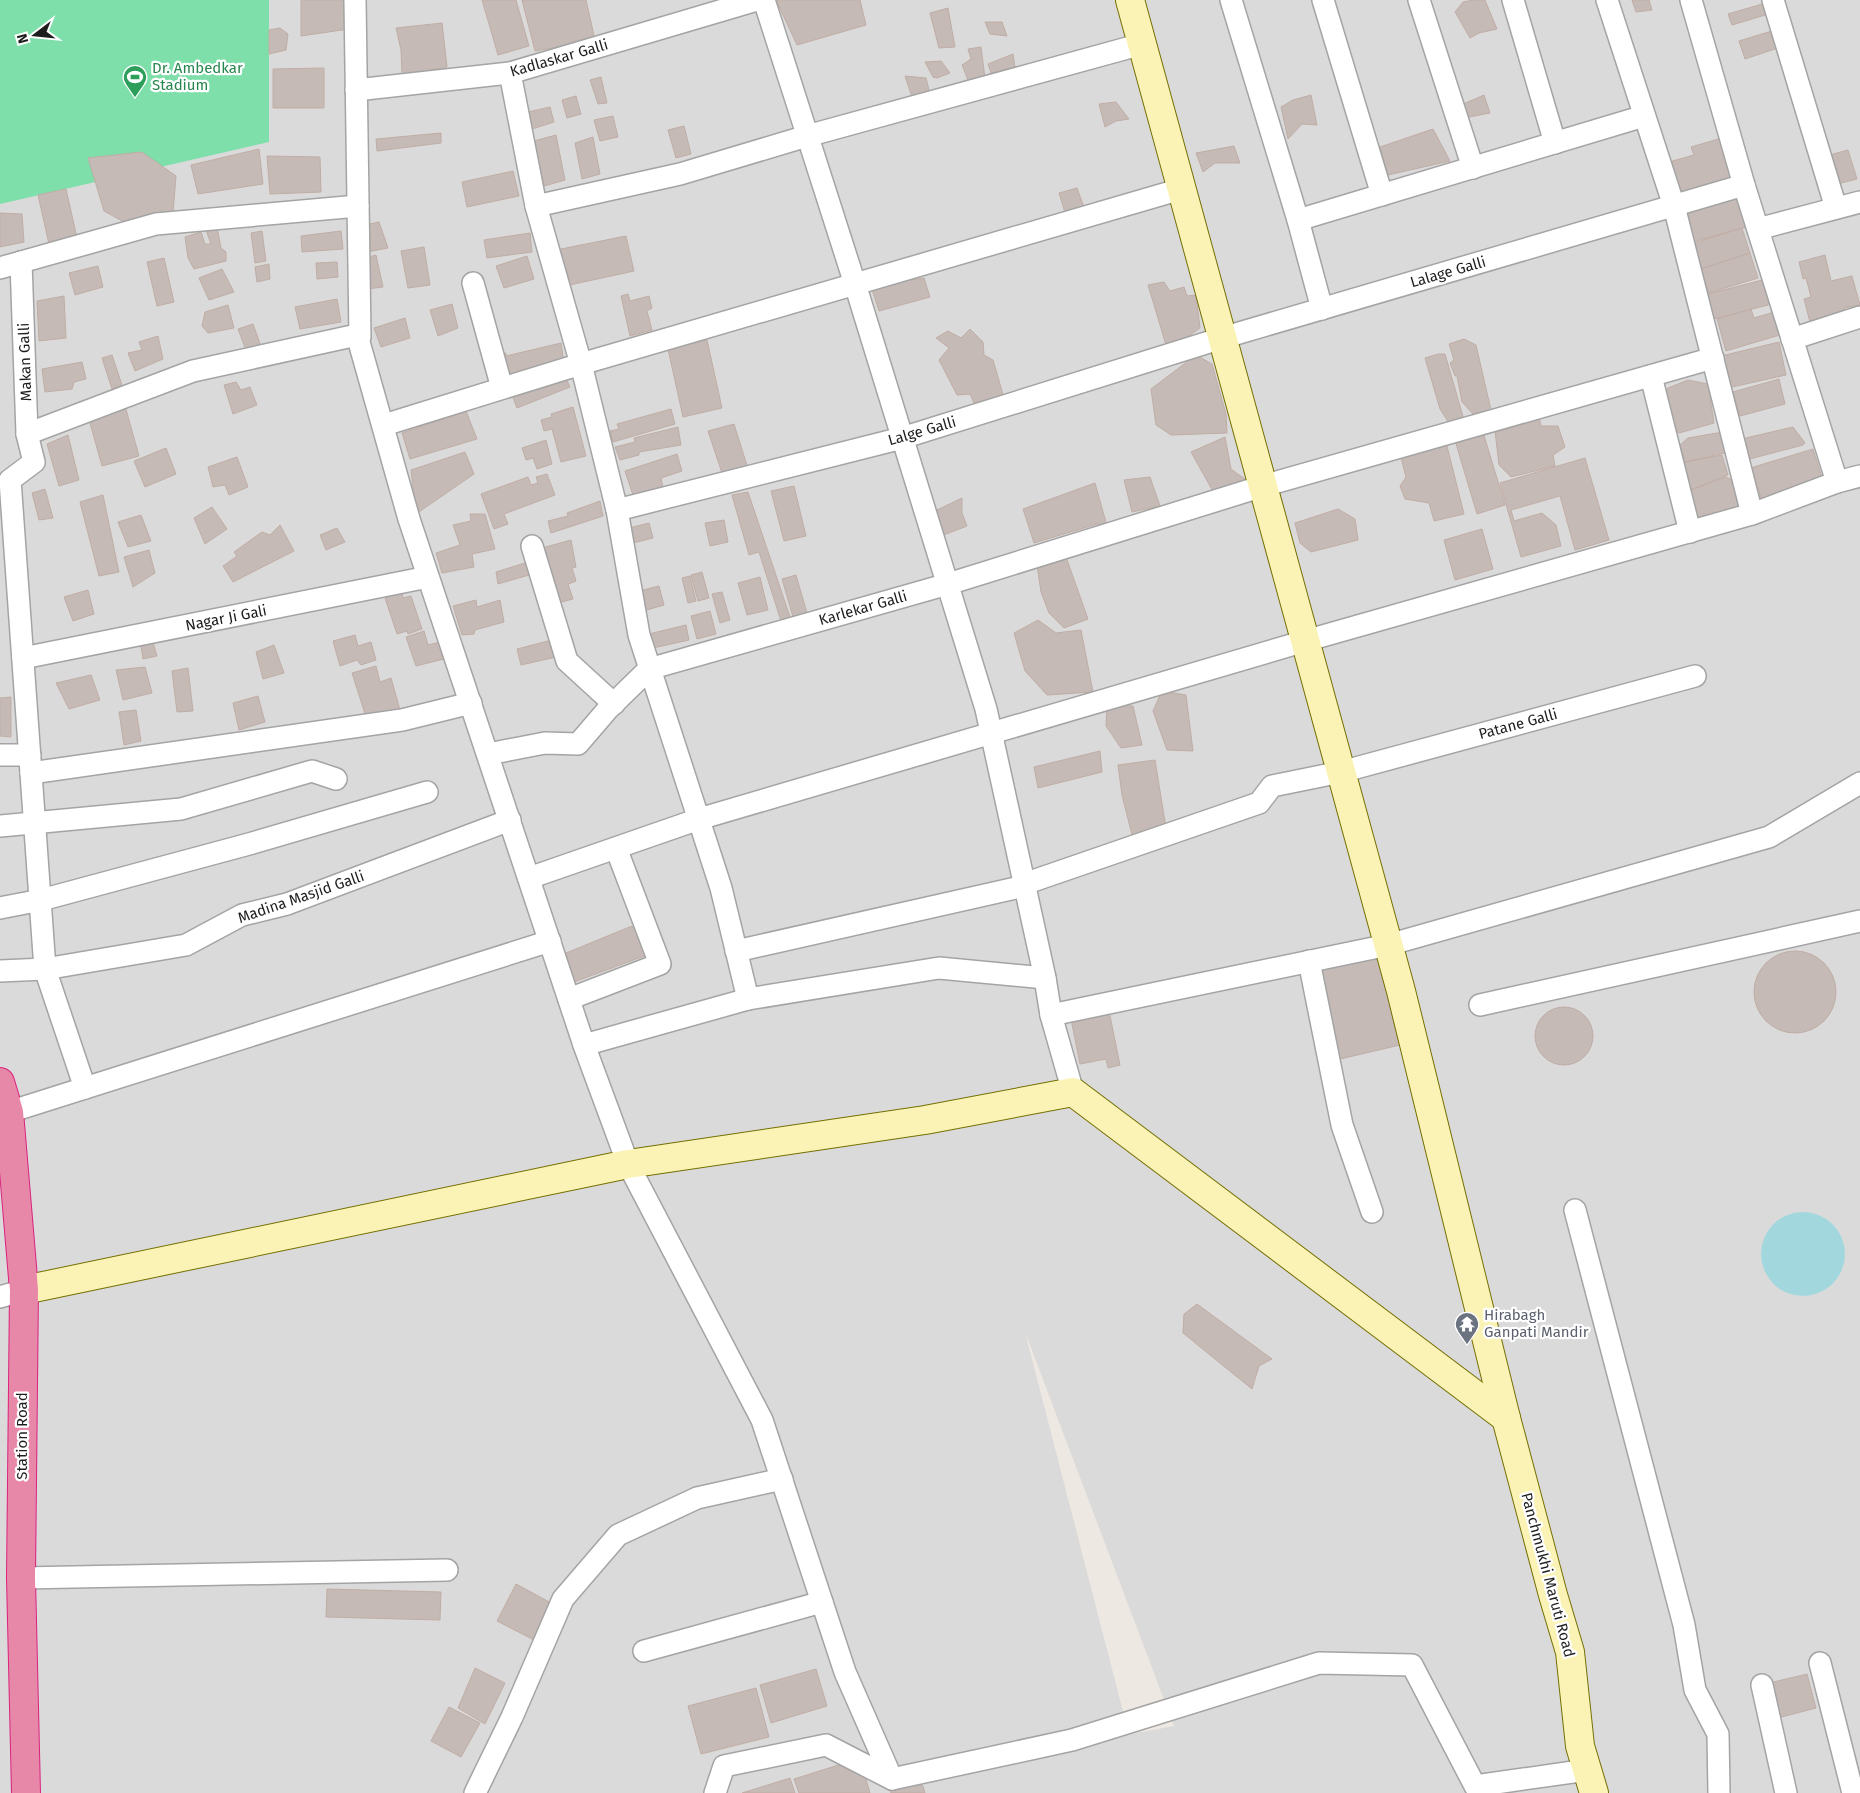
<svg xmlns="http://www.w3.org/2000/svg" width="1860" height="1793" viewBox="0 0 1860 1793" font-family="'Fira Sans',sans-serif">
	<rect width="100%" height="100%" fill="#eee8e2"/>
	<path fill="#dbdada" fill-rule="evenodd" d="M0,0H1860V1793H0ZM1025,1332L1174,1726L907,1776L1126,1723Z"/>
	<polygon fill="#7fdfab" points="0,0 269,0 269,142 0,204"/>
	<circle fill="#a2d8dd" cx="1803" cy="1254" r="42"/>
	<g fill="#c6bab6" stroke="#c0ada5">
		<polygon points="301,0 347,0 349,29 301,36"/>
		<polygon points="482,0 516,0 529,46 498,55"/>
		<polygon points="522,0 586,0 595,40 535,51"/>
		<polygon points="776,0 860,0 866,25 797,45"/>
		<polygon points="1473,0 1485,0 1497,29 1479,33 1470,38 1455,12 1463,2"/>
		<polygon points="1632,0 1649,0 1652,10 1636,12"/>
		<polygon points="1769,2 1772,13 1732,25 1728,14"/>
		<polygon points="948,8 955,47 939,48 930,13"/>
		<polygon points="985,22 1002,22 1007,36 990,34"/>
		<polygon points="442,23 447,67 402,75 401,50 396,28"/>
		<polygon points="280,28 288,34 286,50 269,54 269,30"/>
		<polygon points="1775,30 1781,47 1745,59 1739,41"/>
		<polygon points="981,47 985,78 968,80 962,65 971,59 968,49"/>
		<polygon points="1013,54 1016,75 993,79 988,64"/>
		<polygon points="941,61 950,73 937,78 933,77 925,62"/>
		<polygon points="324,68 324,108 273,108 273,69"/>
		<polygon points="905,76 926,78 931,98 914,103"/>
		<polygon points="601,77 607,103 598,104 590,80"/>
		<polygon points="1311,95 1317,125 1302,124 1288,139 1281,107 1293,100"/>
		<polygon points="1484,95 1490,113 1464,118 1461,105"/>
		<polygon points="576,96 581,114 567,118 562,100"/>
		<polygon points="1116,102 1129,119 1116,121 1105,127 1099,104"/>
		<polygon points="550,107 554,122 532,129 528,112"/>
		<polygon points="613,116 618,137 600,141 594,120"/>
		<polygon points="684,126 691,154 676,158 668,130"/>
		<polygon points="1433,129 1450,161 1388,175 1380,147"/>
		<polygon points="441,133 441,143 377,151 376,139"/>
		<polygon points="556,135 565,180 544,186 534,141"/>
		<polygon points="593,137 600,174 582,179 575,143"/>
		<polygon points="1722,138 1735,181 1681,203 1669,162 1694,155 1691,147"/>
		<polygon points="1234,146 1240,163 1215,163 1203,172 1196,153"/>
		<polygon points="259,149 263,184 198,194 191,165"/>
		<polygon points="1848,150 1857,179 1834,185 1826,156"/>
		<polygon points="142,152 176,176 173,213 124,222 104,211 88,158"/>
		<polygon points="267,156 320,157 321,192 270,194"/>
		<polygon points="513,171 519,196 467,207 462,182"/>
		<polygon points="1077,188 1085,210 1066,216 1059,193"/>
		<polygon points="66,189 77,238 49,244 38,195"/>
		<polygon points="1736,191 1747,227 1692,242 1681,206"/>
		<polygon points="0,213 22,214 24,242 0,247"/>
		<polygon points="379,222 388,248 367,252 360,226"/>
		<polygon points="217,227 221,248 226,252 226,261 194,269 188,258 185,237 201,232 205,244 211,244 206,230"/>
		<polygon points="1742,228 1750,253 1701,269 1694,243"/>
		<polygon points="262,231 266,261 255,263 251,233"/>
		<polygon points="341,231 343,249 302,252 301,236"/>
		<polygon points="530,233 532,252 487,258 484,240"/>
		<polygon points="626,236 634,271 565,286 556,250"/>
		<polygon points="424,247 430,285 408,288 401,251"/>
		<polygon points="1750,253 1758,278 1709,293 1701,269"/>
		<polygon points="376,255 383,287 367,289 362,259"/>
		<polygon points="1825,255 1831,281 1852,276 1860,305 1844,308 1847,318 1811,326 1804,299 1811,297 1806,278 1803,279 1799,262"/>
		<polygon points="527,256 534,279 504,288 496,266"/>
		<polygon points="164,258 174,302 157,306 147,262"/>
		<polygon points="337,262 338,277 317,279 316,263"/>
		<polygon points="269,264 270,279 257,282 255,267"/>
		<polygon points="98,266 103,287 75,295 69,273"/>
		<polygon points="222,269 234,292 209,300 199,278"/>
		<polygon points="924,278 930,297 879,311 871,286"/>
		<polygon points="1770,278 1776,299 1769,301 1768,305 1714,319 1708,294"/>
		<polygon points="1164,282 1170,291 1184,287 1187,296 1196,295 1200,328 1179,343 1166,345 1148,285"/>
		<polygon points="628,294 630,301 649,296 652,308 647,311 652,330 630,336 621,296"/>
		<polygon points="64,296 66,338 39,341 37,301"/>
		<polygon points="337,299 341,322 300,329 295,307"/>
		<polygon points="452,304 458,328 438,336 430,310"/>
		<polygon points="228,305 234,328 208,333 202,326 205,312"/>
		<polygon points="1751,309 1754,318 1774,312 1780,335 1726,351 1717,319"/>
		<polygon points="405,318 410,338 381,347 374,328"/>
		<polygon points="253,324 263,352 249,358 238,329"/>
		<polygon points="970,329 983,342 984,355 993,360 1004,398 974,403 970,394 957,395 939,360 949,348 936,338 948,331 961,338"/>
		<polygon points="158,336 163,359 135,371 128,353 142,350 139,342"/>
		<polygon points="1464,339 1476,345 1491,410 1473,414 1462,402 1457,376 1455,376 1450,363 1454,360 1449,344"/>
		<polygon points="707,340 722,408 683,417 668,349"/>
		<polygon points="1779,342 1786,375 1728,388 1721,356"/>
		<polygon points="561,343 564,362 503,377 496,354 506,353 506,356"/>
		<polygon points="1438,354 1445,354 1464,420 1449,423 1440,409 1425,358"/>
		<polygon points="112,355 122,385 112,389 102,358"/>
		<polygon points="1196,355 1212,364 1226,414 1227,433 1171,435 1156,425 1151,389"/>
		<polygon points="82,362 86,379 74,382 72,389 45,392 42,369"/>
		<polygon points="565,376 570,387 517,408 512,395"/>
		<polygon points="1779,379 1785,404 1740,416 1733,392"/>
		<polygon points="1688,380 1708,384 1714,423 1679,433 1669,425 1662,401 1668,388"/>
		<polygon points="236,382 241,390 250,387 257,405 233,414 224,385"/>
		<polygon points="125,406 139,456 102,466 88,416"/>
		<polygon points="573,407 586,456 561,462 552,429 544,431 541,420 552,417 551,414"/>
		<polygon points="671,409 675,424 613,442 610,431 619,429 617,424"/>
		<polygon points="466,411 477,439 410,459 402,433"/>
		<polygon points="1539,417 1541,426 1558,426 1565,447 1553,455 1555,466 1511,477 1499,465 1495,431"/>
		<polygon points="734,424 749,472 724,479 708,431"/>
		<polygon points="678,427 681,445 639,452 639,455 620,460 615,447 635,442 634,438"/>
		<polygon points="1793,427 1805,443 1803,445 1746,460 1737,440"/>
		<polygon points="1483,432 1505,505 1477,514 1454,437"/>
		<polygon points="1723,432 1729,452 1685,462 1680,445 1688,438"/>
		<polygon points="68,435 79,480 59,486 47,444"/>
		<polygon points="1225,437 1231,469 1249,482 1215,495 1191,452"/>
		<polygon points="1445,438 1464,514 1434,521 1429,503 1405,499 1400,486 1406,477 1399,450"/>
		<polygon points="546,440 552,464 537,469 533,458 526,460 522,448"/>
		<polygon points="166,448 176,474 145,487 134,461"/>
		<polygon points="1813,449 1825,487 1763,506 1758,487 1753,485 1747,469"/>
		<polygon points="465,452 474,474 416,514 411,470"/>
		<polygon points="677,454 682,471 661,478 664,493 635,501 625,471"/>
		<polygon points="1722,455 1728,475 1688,491 1681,472 1685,462"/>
		<polygon points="237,457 248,487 229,495 225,485 213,487 208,467"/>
		<polygon points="1585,458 1609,540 1575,550 1560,496 1511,510 1514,521 1542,513 1556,525 1561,546 1521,557 1500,483"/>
		<polygon points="547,474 555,495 504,514 508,524 494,529 481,494 528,477 531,485 538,483 536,477"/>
		<polygon points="1150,477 1160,506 1132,512 1124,480"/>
		<polygon points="1726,477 1736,482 1740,509 1700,522 1688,491"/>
		<polygon points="1095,483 1107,526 1097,524 1034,543 1023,509"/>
		<polygon points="794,486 806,536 784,541 771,491"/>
		<polygon points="45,489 53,518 39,520 32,493"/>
		<polygon points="748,492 790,617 781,621 759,552 749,555 732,495"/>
		<polygon points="103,495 119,572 99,576 80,502"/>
		<polygon points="962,498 962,513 967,526 941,536 935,524 937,510"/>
		<polygon points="600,501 603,516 551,533 548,521 568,516 567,513"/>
		<polygon points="212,507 227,529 205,544 194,518"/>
		<polygon points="1338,509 1355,519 1358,540 1311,552 1300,543 1295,523"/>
		<polygon points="470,514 485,514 495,549 472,554 474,567 442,573 436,553 460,545 453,525 471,521"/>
		<polygon points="141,515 151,541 128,547 118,522"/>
		<polygon points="724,520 728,542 710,546 705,523"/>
		<polygon points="649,523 653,538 629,544 625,529"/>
		<polygon points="280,525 294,551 233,582 223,566 237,556 234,552 262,532 270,535"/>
		<polygon points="337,528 345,542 326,550 320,535"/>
		<polygon points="1482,529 1493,569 1455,580 1444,540"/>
		<polygon points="571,540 576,567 572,568 576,581 568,584 573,599 558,603 542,548"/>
		<polygon points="149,550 155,573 133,587 124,557"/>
		<polygon points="1066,557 1088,619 1064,628 1049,613 1041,592 1037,565"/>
		<polygon points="528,562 529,575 498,584 496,572"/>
		<polygon points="702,572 709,598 698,601 691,575"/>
		<polygon points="796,575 807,613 793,617 782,579"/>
		<polygon points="690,576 696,601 688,603 682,578"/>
		<polygon points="760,577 768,610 747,615 738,583"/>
		<polygon points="659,586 664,605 640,612 635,592"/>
		<polygon points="88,590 94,614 73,621 64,597"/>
		<polygon points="402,592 403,598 411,596 422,629 408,634 407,631 397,634 385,598"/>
		<polygon points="722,592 730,620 720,623 712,594"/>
		<polygon points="476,600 477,607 500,600 504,622 475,630 474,634 462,635 453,606"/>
		<polygon points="710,611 716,634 697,639 691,616"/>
		<polygon points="1038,620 1056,633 1081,630 1093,692 1047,695 1025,671 1014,633"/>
		<polygon points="686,625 689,640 653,648 649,634"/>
		<polygon points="424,631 428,645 440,642 444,659 416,666 406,637"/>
		<polygon points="355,635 358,646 371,642 376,660 361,665 357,660 340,666 333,641"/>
		<polygon points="152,639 157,656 143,659 140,641"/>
		<polygon points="552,640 556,657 521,665 517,649"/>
		<polygon points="274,645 284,673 263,679 256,652"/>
		<polygon points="376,666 380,682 391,678 400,710 366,717 352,673"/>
		<polygon points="145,667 152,693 123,700 116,670"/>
		<polygon points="188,668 193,711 177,712 172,671"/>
		<polygon points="91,675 100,700 69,709 56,683"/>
		<polygon points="1162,691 1186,695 1193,751 1167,750 1153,711"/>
		<polygon points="258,696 265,722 239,730 233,703"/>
		<polygon points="11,697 11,737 0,736 0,698"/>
		<polygon points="1107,705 1133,706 1142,745 1121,748 1106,726"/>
		<polygon points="136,710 141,741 124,745 119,712"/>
		<polygon points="1100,751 1102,772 1038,788 1034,767"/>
		<polygon points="1155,760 1166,828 1132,835 1122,795 1118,765"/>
		<polygon points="632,926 655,952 574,982 566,953"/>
		<circle cx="1795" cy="992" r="41"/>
		<polygon points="1378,955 1400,1045 1336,1060 1314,971"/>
		<polygon points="1108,1006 1120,1065 1108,1068 1106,1059 1080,1064 1070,1014"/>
		<circle cx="1564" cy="1036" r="29"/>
		<polygon points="1197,1304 1272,1359 1259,1366 1252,1389 1183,1333 1184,1314"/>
		<polygon points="516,1584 553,1604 534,1640 497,1621"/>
		<polygon points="327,1589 441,1592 440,1620 326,1617"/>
		<polygon points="475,1668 505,1683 485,1724 458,1708"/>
		<polygon points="816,1669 827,1706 771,1723 760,1685"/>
		<polygon points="1807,1674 1816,1708 1774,1719 1765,1684"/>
		<polygon points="756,1688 769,1737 701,1754 688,1706"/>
		<polygon points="449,1707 480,1723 461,1757 431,1741"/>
		<polygon points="848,1762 863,1769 870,1793 799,1793 794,1779"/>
		<polygon points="790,1778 795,1793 742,1793"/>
		<polygon points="887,1782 912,1782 923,1786 925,1793 891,1793"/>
	</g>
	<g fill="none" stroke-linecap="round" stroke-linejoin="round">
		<g stroke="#a4a4a4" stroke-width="24">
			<g id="street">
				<polyline points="355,0 360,337 357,335 409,519 584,1045 628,1164 762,1420 845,1672 892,1779 1072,1740 1319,1663 1412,1665 1475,1786 1587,1770"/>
				<polyline points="764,0 855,284 986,709 1045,978 1051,1015 1073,1092"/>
				<polyline points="1231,0 1298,220 1322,309"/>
				<polyline points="1323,0 1382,195"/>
				<polyline points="1419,0 1473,168"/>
				<polyline points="1513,0 1555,143"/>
				<polyline points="1691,0 1744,185 1837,482"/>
				<polyline points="1773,0 1836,208"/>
				<polyline points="510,73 536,206 581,364 617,510 639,635 721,888 748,999"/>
				<polyline points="356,90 510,73 757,0"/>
				<polyline points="536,206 680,174 807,136 1142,44"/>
				<polyline points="1298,220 1644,116"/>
				<polyline points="1758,229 1860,202"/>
				<polyline points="21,262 27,434 34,462 10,480 45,969 85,1088"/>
				<polyline points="0,268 156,224 358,206"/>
				<polyline points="473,283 502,388"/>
				<polyline points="1792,339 1860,317"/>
				<polyline points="1651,376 1690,532"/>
				<polyline points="384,425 581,364 1181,189"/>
				<polyline points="27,434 193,371 357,335"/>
				<polyline points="617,510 902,438 1222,338 1744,185"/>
				<polyline points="1752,514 1837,482 1860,476"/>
				<polyline points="532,546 567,661 614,704"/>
				<polyline points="23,658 428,577"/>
				<polyline points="488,754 545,743 578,744 608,709 649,669 948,584 1263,486 1713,358"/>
				<polyline points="0,755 30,755"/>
				<polyline points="31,773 402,720 471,703"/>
				<polyline points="0,826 181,809 312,771 336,779"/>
				<polyline points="529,878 699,819 1305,641 1752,514 1674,206 1607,0"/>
				<polyline points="1024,884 1259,803 1272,786 1341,772 1695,676"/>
				<polyline points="0,908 41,900 249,844 427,792"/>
				<polyline points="736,951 1025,886"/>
				<polyline points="1309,961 1342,1125 1372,1212"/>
				<polyline points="0,971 45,969 186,945 242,915 287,904 510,820"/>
				<polyline points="569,999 660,964 616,848"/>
				<polyline points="1480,1005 1860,921"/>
				<polyline points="1051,1015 1388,945 1769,837 1860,783"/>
				<polyline points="584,1045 748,999 939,968 1045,978"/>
				<polyline points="9,1112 550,941"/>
				<polyline points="1575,1210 1684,1625 1695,1690 1718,1734 1719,1793"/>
				<polyline points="0,1297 24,1290"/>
				<polyline points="21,1578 447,1570"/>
				<polyline points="644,1651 822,1602"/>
				<polyline points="1820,1663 1853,1793"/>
				<polyline points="1762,1685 1786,1793"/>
				<polyline points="475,1793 512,1717 563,1599 618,1535 697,1498 782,1479"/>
				<polyline points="715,1793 724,1766 826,1745 892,1779"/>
			</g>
		</g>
		<g stroke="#746f03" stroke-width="30">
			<g id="secondary">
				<polyline points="1130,0 1401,991 1506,1418 1553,1595 1570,1652 1580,1746 1594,1793"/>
				<polyline points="24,1290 628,1164 925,1120 1073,1092 1506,1418"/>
			</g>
		</g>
		<g stroke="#da227d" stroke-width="30">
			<polyline id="highway" points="0,1082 9,1112 24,1290 21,1578 26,1793"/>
		</g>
		<use href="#street" stroke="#fff" stroke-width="21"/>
		<use href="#secondary" stroke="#faf3b5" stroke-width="28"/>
		<use href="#highway" stroke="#e788a8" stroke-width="28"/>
	</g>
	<defs>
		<g id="stadium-pin" transform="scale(1.25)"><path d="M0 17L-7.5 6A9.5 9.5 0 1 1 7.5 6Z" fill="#2e9e5b" stroke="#fff"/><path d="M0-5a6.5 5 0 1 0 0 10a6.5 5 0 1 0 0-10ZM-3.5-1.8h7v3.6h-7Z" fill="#fff"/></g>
		<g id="temple-pin" transform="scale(1.25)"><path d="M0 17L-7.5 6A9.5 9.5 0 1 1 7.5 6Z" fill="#6b7280" stroke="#fff"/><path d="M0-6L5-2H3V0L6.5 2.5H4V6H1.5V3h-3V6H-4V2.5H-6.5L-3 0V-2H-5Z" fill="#fff"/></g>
	</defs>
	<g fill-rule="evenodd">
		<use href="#stadium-pin" x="135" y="77"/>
		<use href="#temple-pin" x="1467" y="1324"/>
	</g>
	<g text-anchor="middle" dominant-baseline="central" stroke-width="4.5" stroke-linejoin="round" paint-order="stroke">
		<g font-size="15" fill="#1d1d1d" stroke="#fff">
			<text transform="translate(559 58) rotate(-16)">Kadlaskar Galli</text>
			<text transform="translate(1448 272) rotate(-16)">Lalage Galli</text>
			<text transform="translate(25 362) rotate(-92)">Makan Galli</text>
			<text transform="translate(922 431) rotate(-16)">Lalge Galli</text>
			<text transform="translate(863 608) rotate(-16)">Karlekar Galli</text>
			<text transform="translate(226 618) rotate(-11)">Nagar Ji Gali</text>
			<text transform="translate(1518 724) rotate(-15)">Patane Galli</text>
			<text transform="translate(301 897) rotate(-19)">Madina Masjid Galli</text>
			<text transform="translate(22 1436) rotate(-90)">Station Road</text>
			<text transform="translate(1548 1575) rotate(75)">Panchmukhi Maruti Road</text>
		</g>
		<g font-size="15" fill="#27864d" stroke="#fff" text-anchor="start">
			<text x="152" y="68">Dr. Ambedkar<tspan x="152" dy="17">Stadium</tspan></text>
		</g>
		<g font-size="15" fill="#5b616d" stroke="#fff" text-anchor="start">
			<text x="1484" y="1315">Hirabagh<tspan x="1484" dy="17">Ganpati Mandir</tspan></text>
		</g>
	</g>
	<g transform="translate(35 35) rotate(254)" stroke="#ffffff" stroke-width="4" paint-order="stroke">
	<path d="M0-4L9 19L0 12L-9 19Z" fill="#1d1d1d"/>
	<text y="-8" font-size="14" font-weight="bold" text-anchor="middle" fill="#1d1d1d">N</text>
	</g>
</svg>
